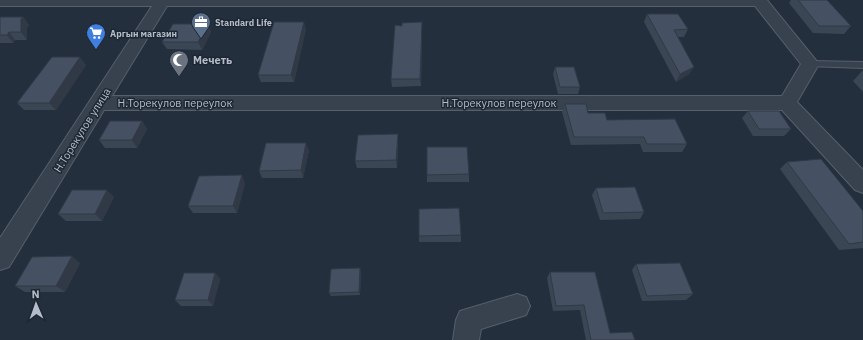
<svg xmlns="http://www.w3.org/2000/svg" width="863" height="340" viewBox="0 0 863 340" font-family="'IBM Plex Sans',sans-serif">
	<rect width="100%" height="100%" fill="#242f3e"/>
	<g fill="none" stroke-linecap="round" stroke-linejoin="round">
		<g stroke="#565f6c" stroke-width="2">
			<polygon id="lane" points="810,61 863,62 863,68 807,66 806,64 807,62"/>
		</g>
		<g stroke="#565f6c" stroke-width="2">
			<g id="street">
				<path d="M0,0H767L819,64L797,102L863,170V193L855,190L782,110H104L9,267L0,270V238L152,6H0ZM167,6H755L801,64L782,96H112Z"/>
				<polygon points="517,294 526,297 530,306 526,315 481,329 479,340 453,340 456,320 460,311"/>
			</g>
		</g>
		<use href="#lane" fill="#38414e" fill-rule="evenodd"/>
		<use href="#street" fill="#38414e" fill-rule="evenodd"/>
	</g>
	<g fill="#3b4654">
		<polygon points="791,0 827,0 851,26 844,34 813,33 789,3"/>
		<polygon points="647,14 688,29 684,37 678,37 694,67 689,74 676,82 644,22"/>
		<polygon points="0,17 23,17 29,25 27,27 27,40 15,40 13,43 0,43"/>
		<polygon points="208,24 211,32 202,50 167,49 162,42"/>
		<polygon points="306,29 294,82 261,82 258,75"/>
		<polygon points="422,30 421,86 392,87 391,79"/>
		<polygon points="86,65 56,110 24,110 17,103"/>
		<polygon points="555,67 580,87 578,94 558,94 553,74"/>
		<polygon points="863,70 863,92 853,81"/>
		<polygon points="565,104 607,120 687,144 682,152 643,152 640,144 571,145 562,112"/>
		<polygon points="748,111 791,129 784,136 753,136 742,118"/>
		<polygon points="142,121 147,129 137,148 105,148 99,140"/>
		<polygon points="398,142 397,168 357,168 355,161"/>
		<polygon points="427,147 469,174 469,182 427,182"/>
		<polygon points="309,150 303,178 262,178 259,171"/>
		<polygon points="787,162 863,211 863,248 839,250 780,169"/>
		<polygon points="245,183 237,213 193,213 188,206"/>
		<polygon points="596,188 644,212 640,219 600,220 592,195"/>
		<polygon points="114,197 102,221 66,221 58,214"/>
		<polygon points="419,209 461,235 461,242 419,242"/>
		<polygon points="80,263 65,292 25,292 15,286"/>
		<polygon points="636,264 693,294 686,300 642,301 632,270"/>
		<polygon points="361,271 360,295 331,296 329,293"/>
		<polygon points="550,272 595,272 610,333 635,340 586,340 580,310 553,311 547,278"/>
		<polygon points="215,273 220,279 213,306 181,306 175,300"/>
	</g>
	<g fill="#303945">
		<polygon points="23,17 29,25 27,27 27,40 21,32 21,19"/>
		<polygon points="304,22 306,29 294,82 291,75"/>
		<polygon points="422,22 422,30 421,86 420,79"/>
		<polygon points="208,24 211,32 202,50 198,42"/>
		<polygon points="9,32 15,40 13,43 7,35"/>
		<polygon points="80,57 86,65 56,110 49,103"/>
		<polygon points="694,67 689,74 676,82 680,74"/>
		<polygon points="142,121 147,129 137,148 132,140"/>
		<polygon points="398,134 398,142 397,168 396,160"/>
		<polygon points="306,143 309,150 303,178 301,170"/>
		<polygon points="242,175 245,183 237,213 233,206"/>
		<polygon points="107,190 114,197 102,221 95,214"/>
		<polygon points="72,256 80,263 65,292 56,286"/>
		<polygon points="360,268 361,271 360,295 359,292"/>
		<polygon points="215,273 220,279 213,306 208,300"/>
	</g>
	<g fill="#455162" stroke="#303945">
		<polygon points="798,0 827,0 851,26 819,26"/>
		<polygon points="647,14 678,14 688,29 674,30 694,67 680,74"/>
		<polygon points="0,17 23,17 21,19 21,32 9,32 7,35 0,35"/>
		<polygon points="274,22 304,22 291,75 258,75"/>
		<polygon points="422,22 420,79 391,79 395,25 402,26 402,23"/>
		<polygon points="173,24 208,24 198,42 162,42"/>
		<polygon points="52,57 80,57 49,103 17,103"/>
		<polygon points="555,67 574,67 580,87 560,87"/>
		<polygon points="565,104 586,104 588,113 605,113 607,120 675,119 687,144 647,144 644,137 574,137"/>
		<polygon points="748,111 779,111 791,129 759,129"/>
		<polygon points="110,121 142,121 132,140 99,140"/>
		<polygon points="398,134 396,160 355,161 358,135"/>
		<polygon points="266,143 306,143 301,170 259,171"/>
		<polygon points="427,147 467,147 469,174 427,175"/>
		<polygon points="821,159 863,211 863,242 849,244 787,162"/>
		<polygon points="242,175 233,206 188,206 199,176"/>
		<polygon points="635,187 644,212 603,213 596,188"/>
		<polygon points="72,190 107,190 95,214 58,214"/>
		<polygon points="459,208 461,235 419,236 419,209"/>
		<polygon points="72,256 56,286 15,286 32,257"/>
		<polygon points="680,263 693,294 647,296 636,264"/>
		<polygon points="360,268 359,292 329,293 331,269"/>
		<polygon points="550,272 595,272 610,333 632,332 635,340 591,340 584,305 556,306"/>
		<polygon points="184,273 215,273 208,300 175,300"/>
	</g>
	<defs>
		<g id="office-pin" transform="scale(1)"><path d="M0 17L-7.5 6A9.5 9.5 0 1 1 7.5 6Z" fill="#5c6f8a" stroke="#1d2633"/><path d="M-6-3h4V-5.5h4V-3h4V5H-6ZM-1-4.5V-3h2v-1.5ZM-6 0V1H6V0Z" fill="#fff"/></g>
		<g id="supermarket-pin" transform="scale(1)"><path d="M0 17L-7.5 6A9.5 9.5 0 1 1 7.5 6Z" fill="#3f7fe0" stroke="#1d2633"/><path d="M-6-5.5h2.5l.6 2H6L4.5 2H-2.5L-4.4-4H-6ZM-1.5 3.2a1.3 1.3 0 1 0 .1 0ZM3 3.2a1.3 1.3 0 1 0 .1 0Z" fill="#fff"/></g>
		<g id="mosque-pin" transform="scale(1)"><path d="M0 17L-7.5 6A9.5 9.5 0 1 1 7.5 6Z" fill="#6b7280" stroke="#1d2633"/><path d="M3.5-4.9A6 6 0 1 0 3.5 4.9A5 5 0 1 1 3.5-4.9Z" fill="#fff"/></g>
	</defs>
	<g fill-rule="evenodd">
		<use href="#office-pin" x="201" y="22"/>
		<use href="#supermarket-pin" x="96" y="33"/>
		<use href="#mosque-pin" x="179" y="60"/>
	</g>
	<g text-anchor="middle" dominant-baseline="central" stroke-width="3" stroke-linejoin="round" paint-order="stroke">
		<g font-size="9" font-weight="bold" fill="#b4bcc9" stroke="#1d2633" text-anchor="start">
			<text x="215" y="22">Standard Life</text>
			<text x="110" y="33">Аргын магазин</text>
		</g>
		<g font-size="11" font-weight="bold" fill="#b4bcc9" stroke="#1d2633" text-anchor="start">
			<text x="193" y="60">Мечеть</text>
		</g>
		<g font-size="11" fill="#b4bcc9" stroke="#1d2633">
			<text x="175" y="103">Н.Торекулов переулок</text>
			<text x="499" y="103">Н.Торекулов переулок</text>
			<text transform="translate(82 130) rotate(-58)">Н.Торекулов улица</text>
		</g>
	</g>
	<g transform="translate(36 304) rotate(358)" stroke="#1d2633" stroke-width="3" paint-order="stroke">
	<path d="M0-3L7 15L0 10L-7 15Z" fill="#b4bcc9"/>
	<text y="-6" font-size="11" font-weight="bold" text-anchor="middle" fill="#b4bcc9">N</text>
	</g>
</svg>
